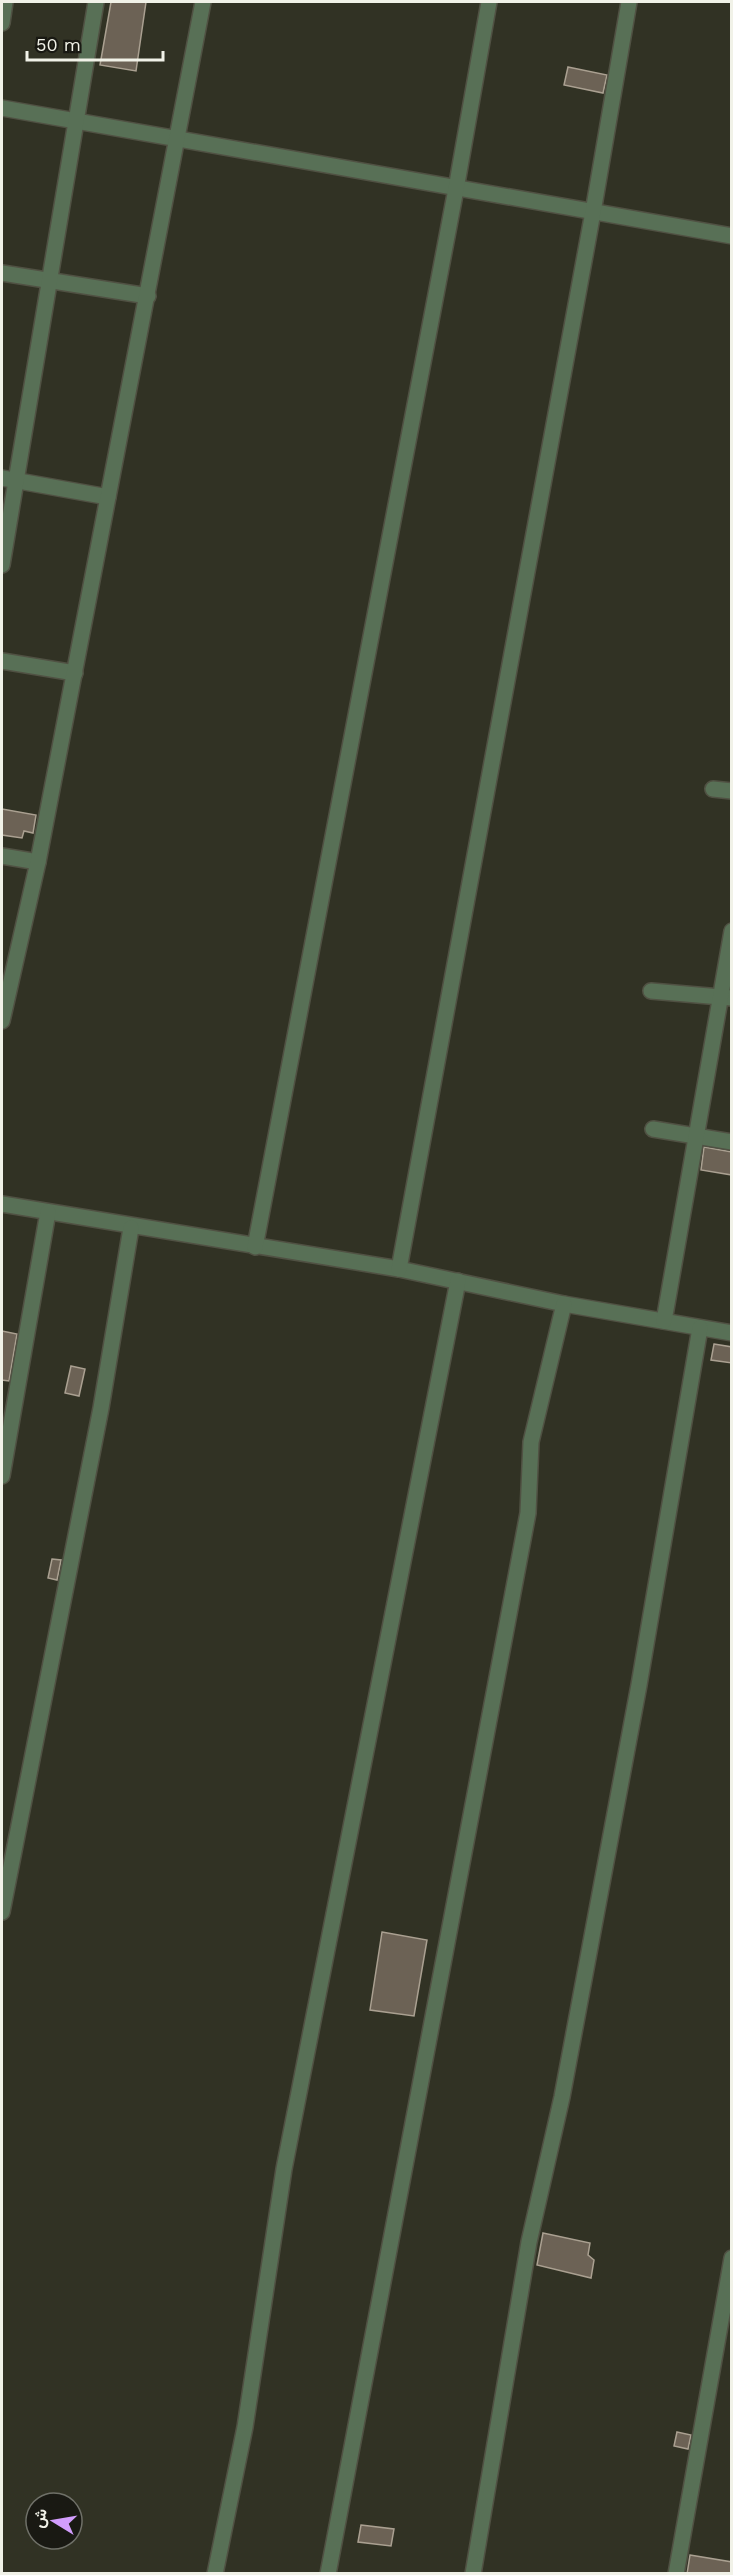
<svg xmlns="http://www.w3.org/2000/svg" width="733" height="2575" viewBox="0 0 733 2575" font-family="'Work Sans',Vazirmatn,sans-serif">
	<rect width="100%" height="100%" fill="#313224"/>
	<g fill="#6c6255" stroke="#aaa091" stroke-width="1.5">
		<polygon points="111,2 146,2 136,71 100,65"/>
		<polygon points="568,67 607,75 603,93 564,85"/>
		<polygon points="2,809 36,815 33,833 24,831 22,838 2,835"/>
		<polygon points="704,1147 732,1152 732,1175 701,1170"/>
		<polygon points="2,1331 17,1334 9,1381 2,1380"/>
		<polygon points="714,1344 732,1347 732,1363 711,1360"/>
		<polygon points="71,1366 85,1369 79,1396 65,1393"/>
		<polygon points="52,1559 61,1560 57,1580 48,1578"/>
		<polygon points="382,1932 427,1940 414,2016 370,2010"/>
		<polygon points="543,2233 590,2243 588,2255 594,2260 591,2278 537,2265"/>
		<polygon points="677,2432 691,2435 688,2449 674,2446"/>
		<polygon points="361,2525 394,2529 391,2546 358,2542"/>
		<polygon points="690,2555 732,2562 732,2574 687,2574"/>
	</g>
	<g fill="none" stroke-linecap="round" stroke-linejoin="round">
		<g stroke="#505143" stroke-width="18">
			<g id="minor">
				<polyline points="2,23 5,2"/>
				<polyline points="2,108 732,236"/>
				<polyline points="2,273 148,296"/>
				<polyline points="2,478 108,497"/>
				<polyline points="2,565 96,2"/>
				<polyline points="2,661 75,673"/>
				<polyline points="713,789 732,791"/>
				<polyline points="2,856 38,862"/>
				<polyline points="651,991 732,998"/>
				<polyline points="2,1021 38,862 203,2"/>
				<polyline points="653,1129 732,1142"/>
				<polyline points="2,1204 399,1269 564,1304 732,1333"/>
				<polyline points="255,1247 456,189 489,2"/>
				<polyline points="399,1269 593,212 629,2"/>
				<polyline points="664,1321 732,931"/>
				<polyline points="2,1476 48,1212"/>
				<polyline points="2,1912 101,1408 131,1228"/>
				<polyline points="215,2574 245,2427 284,2169 458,1281"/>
				<polyline points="328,2574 528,1513 531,1442 564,1304"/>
				<polyline points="473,2574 529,2242 562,2097 639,1685 700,1328"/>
				<polyline points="676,2574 732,2258"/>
			</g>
		</g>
		<use href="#minor" stroke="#587056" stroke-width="15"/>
	</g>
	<rect width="733" height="2575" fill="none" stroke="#f1f2e8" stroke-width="6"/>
	<g transform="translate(54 2521) rotate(281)"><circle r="28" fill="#191913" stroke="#6f7068" stroke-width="1.5"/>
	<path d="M0-4.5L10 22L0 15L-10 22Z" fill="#d29dfd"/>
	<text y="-9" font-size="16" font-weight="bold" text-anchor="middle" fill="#f1f2e8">ش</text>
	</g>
	<path d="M27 51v9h136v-9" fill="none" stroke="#f1f2e8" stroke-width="3"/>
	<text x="36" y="51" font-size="18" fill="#f1f2e8" stroke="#191913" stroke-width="4.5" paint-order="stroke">50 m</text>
</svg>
